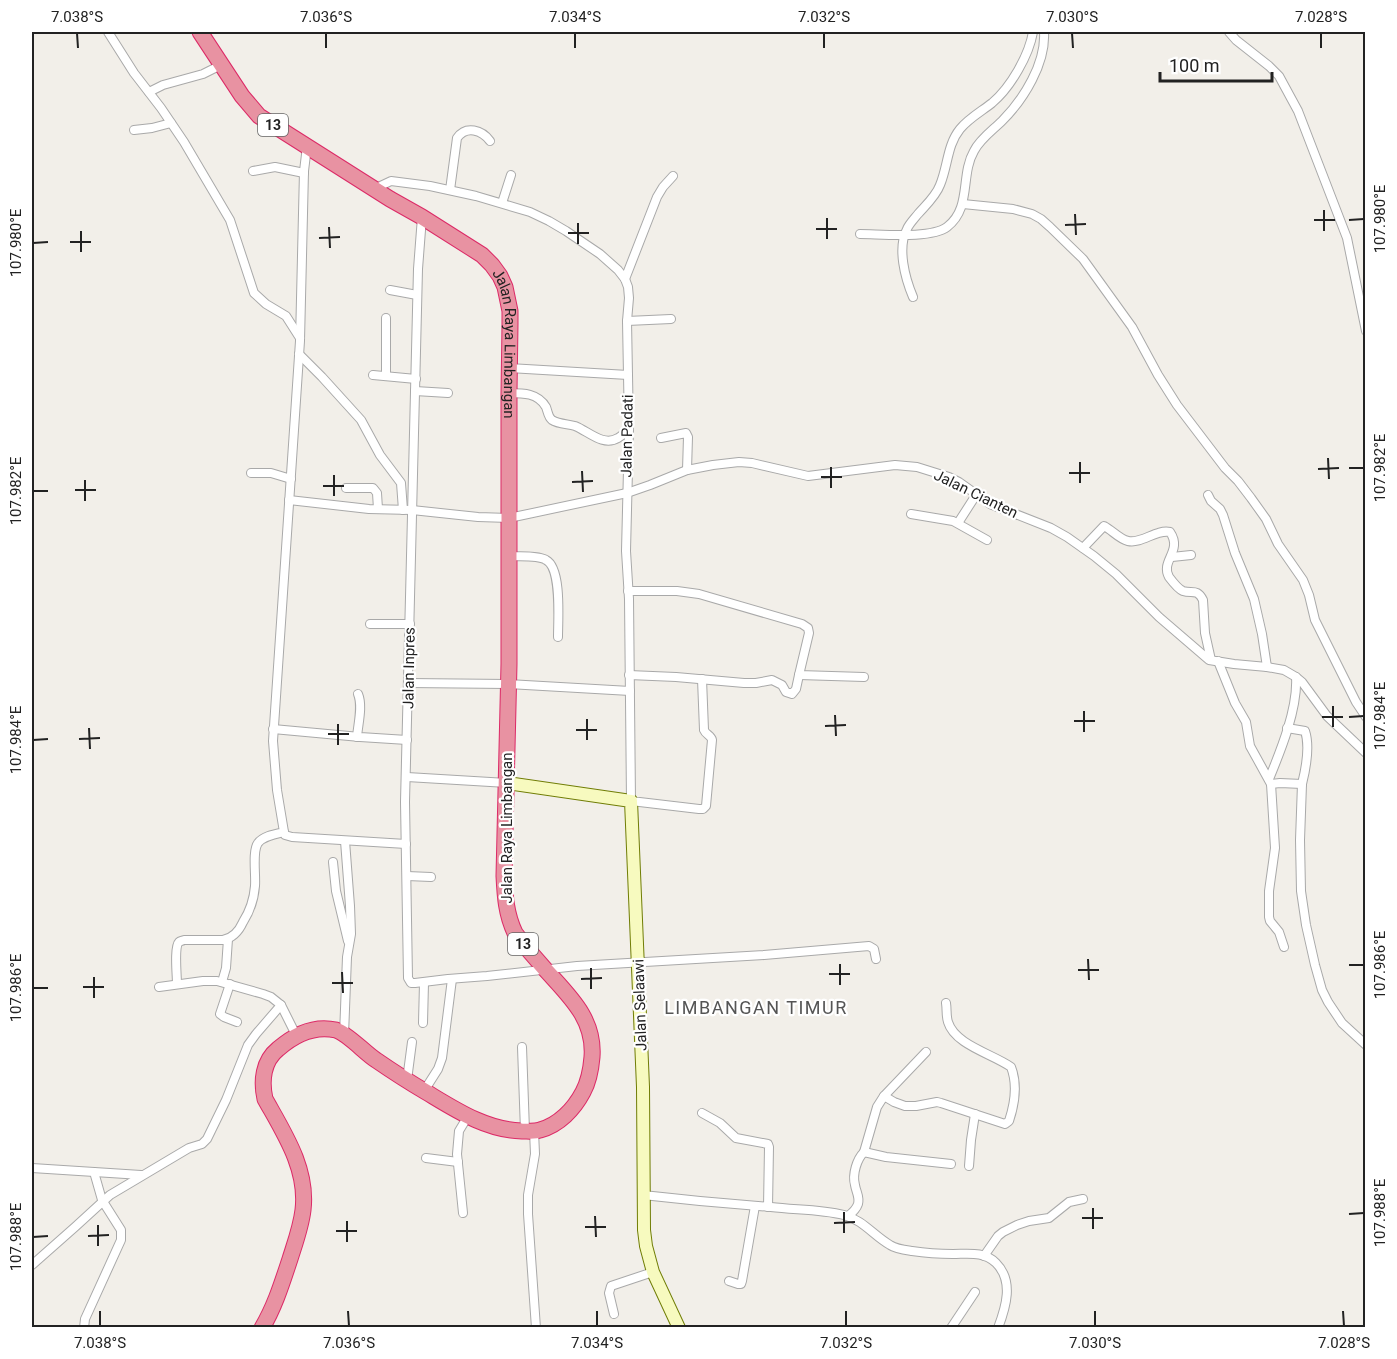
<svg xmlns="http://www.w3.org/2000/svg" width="1397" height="1359" viewBox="0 0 1397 1359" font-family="Roboto,sans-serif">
	<rect width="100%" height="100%" fill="#f2efe9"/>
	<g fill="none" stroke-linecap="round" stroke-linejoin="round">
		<g stroke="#a9a9a9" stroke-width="10">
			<g id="street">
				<polyline points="108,32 134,73 161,108 184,142 230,220 254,293 266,304 286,316 300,338"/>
				<polyline points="1229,32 1236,40 1269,66 1279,76 1298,111 1347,238 1366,331"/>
				<polyline points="149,92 163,85 203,74 221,65"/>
				<polyline points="134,130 152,128 171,123"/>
				<polyline points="253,171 275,167 304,173"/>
				<path d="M374,189L391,181L430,186L476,196L530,212L549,221L566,231L600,254L618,270L625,279L628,287L629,298L627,321L629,429L626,551L629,599L631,801L699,809H703L706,806L712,740C711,735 706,735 704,730L702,679"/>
				<path d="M450,190L457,138C466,125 482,130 490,141"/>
				<polyline points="502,203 511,175"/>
				<polyline points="963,204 1013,209 1032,214 1041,219 1050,227 1083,259 1132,327 1158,375 1177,405 1225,468 1238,481 1251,498 1266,519 1278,544 1303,580 1309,595 1315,620 1356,702 1366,717"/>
				<polyline points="422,217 418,269 405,802 408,978 411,983 415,983 448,979 487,976 577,966 764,955 869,946 874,949 876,959"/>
				<path d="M860,234C881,234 931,239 947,227C972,208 960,175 974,151C980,139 993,130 1002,121C1024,99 1046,63 1044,32"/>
				<polyline points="625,279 657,197 663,187 673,176"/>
				<polyline points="390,290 417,295"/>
				<path d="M913,297C905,278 897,248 907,229C909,224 914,219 918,214C926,205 936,196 940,185C948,166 947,145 960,129C969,118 982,111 992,103C1011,87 1029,55 1033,32"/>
				<polyline points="627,321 671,319"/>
				<polyline points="299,354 322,377 361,420 380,455 401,483 403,510"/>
				<polyline points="509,368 628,375"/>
				<polyline points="373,375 416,379"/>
				<polyline points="386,376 386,318"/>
				<polyline points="415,391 448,393"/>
				<path d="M509,393C523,393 538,393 546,407C548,412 548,417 552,420C558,424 568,424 575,426C588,431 603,447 618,438C622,436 625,432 629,429"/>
				<polyline points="661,438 686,433 688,437 687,470"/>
				<polyline points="251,473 271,473 291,479"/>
				<polyline points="346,488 373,488 377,493 378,509"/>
				<polyline points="1208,495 1211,501 1220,509 1223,515 1235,553 1254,599 1262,634 1267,667"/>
				<polyline points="289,500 369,509 412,510 478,517 509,518 627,493 650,485 687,470 713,465 739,462 752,463 808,476 895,465 917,467 949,477 959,482 990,504 1051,528 1067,537 1094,556 1116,574 1159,617 1209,660 1234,664 1267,667 1284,670 1296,677 1302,682 1327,716 1366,753"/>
				<polyline points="911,514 953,521 987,540"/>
				<polyline points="958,523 976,495"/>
				<path d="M1083,548L1104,526C1112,530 1119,539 1128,541C1142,544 1156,529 1170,532C1183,551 1160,561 1169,577C1172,581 1178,589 1183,591C1192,594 1197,588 1203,600L1205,633L1211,660"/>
				<path d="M509,556C519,557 538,555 546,560C562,568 558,620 558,637"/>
				<polyline points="1172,557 1191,555"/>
				<polyline points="628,591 677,591 699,594 802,624 808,628 809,633 799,675 864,677"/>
				<polyline points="370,624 410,624"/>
				<polyline points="1218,661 1235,703 1246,722 1250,746 1271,784 1275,848 1269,891 1269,917 1270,921 1279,932 1284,947"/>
				<polyline points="629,675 676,677 744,683 756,683 772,680 782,685 786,692 792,694 796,689 799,675"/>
				<polyline points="408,683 508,684 630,691"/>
				<path d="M1287,728L1305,731C1310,746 1306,768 1302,784L1300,840L1301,891L1306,925L1315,965L1322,990L1328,1002L1342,1023L1366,1045"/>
				<polyline points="273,729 360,737 407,740"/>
				<path d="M357,737C358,724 363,706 358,694"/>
				<polyline points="407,777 507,783"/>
				<path d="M1269,779C1281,750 1298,708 1296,677"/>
				<polyline points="1271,784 1280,783 1302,784"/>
				<polyline points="284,832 285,835 292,837 406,844"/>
				<polyline points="333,862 336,891 348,941"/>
				<polyline points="407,876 431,877"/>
				<polyline points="222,982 226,968 228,939"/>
				<path d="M177,984C177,976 174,947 179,942C180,941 182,941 184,940H223C233,938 239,931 243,922C250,911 254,899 255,886C256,875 252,851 258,843C263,836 275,834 284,832L277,790L273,741L300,341L304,171L307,146"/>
				<polyline points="230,984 220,1014 224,1017 237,1022"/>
				<polyline points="159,987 203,981 217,981 263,994 271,997 281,1005 296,1035"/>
				<polyline points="423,1023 424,983"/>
				<polyline points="344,1035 347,957 351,934 350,906 345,841"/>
				<polyline points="522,1047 525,1131"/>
				<polyline points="407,1080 412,1042"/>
				<polyline points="424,1091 438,1069 442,1058 452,979"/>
				<polyline points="884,1096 926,1052"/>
				<polyline points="702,1113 720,1123 736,1138 768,1144 769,1147 768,1207"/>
				<polyline points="534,1131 535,1154 528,1195 528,1214 536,1328"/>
				<path d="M864,1152L877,1107L884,1096L894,1102L905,1106H916L937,1102L941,1103L1005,1124L1009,1121C1015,1103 1018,1085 1011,1067C993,1054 955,1045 948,1022C946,1016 947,1009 946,1003"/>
				<polyline points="426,1158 458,1162"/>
				<polyline points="969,1166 971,1140 975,1114"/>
				<polyline points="32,1168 141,1175"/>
				<path d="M643,1195C686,1200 729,1204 771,1207C795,1210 820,1209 844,1215C863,1220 874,1236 890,1245C896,1249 905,1250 912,1251C925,1253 939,1254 953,1254C968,1254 984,1251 996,1263C1014,1281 1006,1307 998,1328"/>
				<polyline points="463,1213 457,1154 459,1131 468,1116"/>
				<path d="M848,1216C852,1213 856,1210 858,1204C860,1197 856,1192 855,1185C852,1174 857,1159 864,1152L886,1157L951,1164"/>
				<polyline points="984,1256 998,1236 1003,1232 1017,1225 1029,1221 1049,1218 1069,1202 1083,1199"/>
				<polyline points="32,1265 75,1227 110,1195 189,1148 202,1144 207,1139 226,1100 248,1045 256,1034 281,1005"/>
				<polyline points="729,1281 738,1284 741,1284 742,1281 755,1206"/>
				<polyline points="614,1314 609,1293 611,1286 653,1272"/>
				<polyline points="84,1328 85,1319 121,1240 121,1230 102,1200 94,1172"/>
				<polyline points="951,1328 975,1292"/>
			</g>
		</g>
		<g stroke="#707d05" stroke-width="14">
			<polyline id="secondary" points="507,783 631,801 643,1087 644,1230 646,1246 653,1272 679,1328"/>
		</g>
		<g stroke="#dc2a67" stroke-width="17">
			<g id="highway">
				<path id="s1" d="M200,32L242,96L259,116L390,199L422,217L482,255L492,265L500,276L505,287L510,311V324L509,393V664L504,876C505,896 506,914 515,933C524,945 534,957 544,968C568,995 595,1018 592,1057C591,1069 589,1081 583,1092C574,1109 559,1125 540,1130C534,1132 528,1131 522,1131C486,1130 456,1110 426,1092C409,1082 392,1071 376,1060C365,1053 348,1034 336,1030C314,1025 294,1035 278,1049C263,1061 261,1081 265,1099C284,1133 308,1169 303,1210C301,1227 295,1243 290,1259C282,1283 275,1306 262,1328"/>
			</g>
		</g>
		<use href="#street" stroke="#fff" stroke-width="8"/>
		<use href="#secondary" stroke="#f7fabf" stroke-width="12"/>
		<use href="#highway" stroke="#e892a2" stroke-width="15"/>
	</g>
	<path fill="none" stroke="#222" stroke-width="2" d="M77,33L78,48M326,33V48M575,33V48M824,33V48M1072,33L1073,48M1321,33V48M1324,210V231M1075,214L1076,235M827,218V239M1314,220H1335M1349,220L1364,219M578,223V244M1065,225L1086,224M329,227L330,248M816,229H837M81,231V252M568,233H589M319,238L340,237M70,242H91M33,243L48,242M1328,458L1329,479M1080,462V483M831,467V488M1349,468H1364M1318,469L1339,468M582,471L583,492M1069,473H1090M334,475V496M821,477H842M85,480V501M572,482L593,481M323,486H344M75,490H96M33,491H48M1333,706V727M1084,711V732M835,715L836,736M1322,717H1343M1349,717L1364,716M587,719V740M1074,721H1095M338,724V745M825,726L846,725M89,728L90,749M576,730H597M328,734H349M79,739L100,738M33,740L48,739M1088,959L1089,980M840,964V985M1349,965H1364M591,968V989M1078,970H1099M342,972L343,993M829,974H850M94,977V998M581,979L602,978M332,983H353M83,987H104M33,988H48M1093,1208V1229M844,1212V1233M1349,1214L1364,1213M595,1216L596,1237M1082,1218H1103M347,1221V1242M834,1223L855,1222M98,1225V1246M585,1227H606M336,1231H357M88,1236L109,1235M33,1237L48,1236M100,1311V1326M348,1311L349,1326M597,1311V1326M846,1311V1326M1095,1311V1326M1343,1311L1344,1326"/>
	<g text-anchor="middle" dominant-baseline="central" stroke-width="4.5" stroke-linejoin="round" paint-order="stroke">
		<g fill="#fff" stroke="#646464" stroke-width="1.5">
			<rect x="258" y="114" width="30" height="22" rx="4.5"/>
			<rect x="508" y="933" width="30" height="22" rx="4.5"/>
		</g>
		<g font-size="14" font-weight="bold" fill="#222">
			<text x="273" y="125">13</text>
			<text x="523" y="944">13</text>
		</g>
		<g font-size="15" fill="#222" stroke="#fff">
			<text stroke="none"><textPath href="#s1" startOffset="462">Jalan Raya Limbangan</textPath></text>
			<text transform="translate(627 436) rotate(-89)">Jalan Padati</text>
			<text transform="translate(976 494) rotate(26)">Jalan Cianten</text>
			<text transform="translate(409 668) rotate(-89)">Jalan Inpres</text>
			<text transform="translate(507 828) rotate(-90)">Jalan Raya Limbangan</text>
			<text transform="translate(640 1005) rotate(-92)">Jalan Selaawi</text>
		</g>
		<g font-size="18" letter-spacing="1.5" fill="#555" stroke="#fff">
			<text x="756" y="1007">LIMBANGAN TIMUR</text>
		</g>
	</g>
	<rect width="1397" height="1359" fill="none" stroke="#ffffff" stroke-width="66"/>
	<path d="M1160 72v9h112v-9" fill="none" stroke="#222222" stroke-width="3"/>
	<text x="1169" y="72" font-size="18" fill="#222222" stroke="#ffffff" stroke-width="4.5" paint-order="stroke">100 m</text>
	<rect x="33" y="33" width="1331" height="1293" fill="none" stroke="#222" stroke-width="2"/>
	<g font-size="15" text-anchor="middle" fill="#222">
		<text x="77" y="22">7.038°S</text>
		<text x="326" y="22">7.036°S</text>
		<text x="575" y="22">7.034°S</text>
		<text x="824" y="22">7.032°S</text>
		<text x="1072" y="22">7.030°S</text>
		<text x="1321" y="22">7.028°S</text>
		<text transform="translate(1380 219) rotate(-90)" y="5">107.980°E</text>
		<text transform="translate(16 243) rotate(-90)" y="5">107.980°E</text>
		<text transform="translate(1380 468) rotate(-90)" y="5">107.982°E</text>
		<text transform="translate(16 491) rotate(-90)" y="5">107.982°E</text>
		<text transform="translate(1380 716) rotate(-90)" y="5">107.984°E</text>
		<text transform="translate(16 740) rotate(-90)" y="5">107.984°E</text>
		<text transform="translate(1380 965) rotate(-90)" y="5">107.986°E</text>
		<text transform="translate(16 988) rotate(-90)" y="5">107.986°E</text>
		<text transform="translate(1380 1213) rotate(-90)" y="5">107.988°E</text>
		<text transform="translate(16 1237) rotate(-90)" y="5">107.988°E</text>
		<text x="100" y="1348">7.038°S</text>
		<text x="349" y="1348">7.036°S</text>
		<text x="597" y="1348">7.034°S</text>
		<text x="846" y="1348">7.032°S</text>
		<text x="1095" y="1348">7.030°S</text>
		<text x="1344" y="1348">7.028°S</text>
	</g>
</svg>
